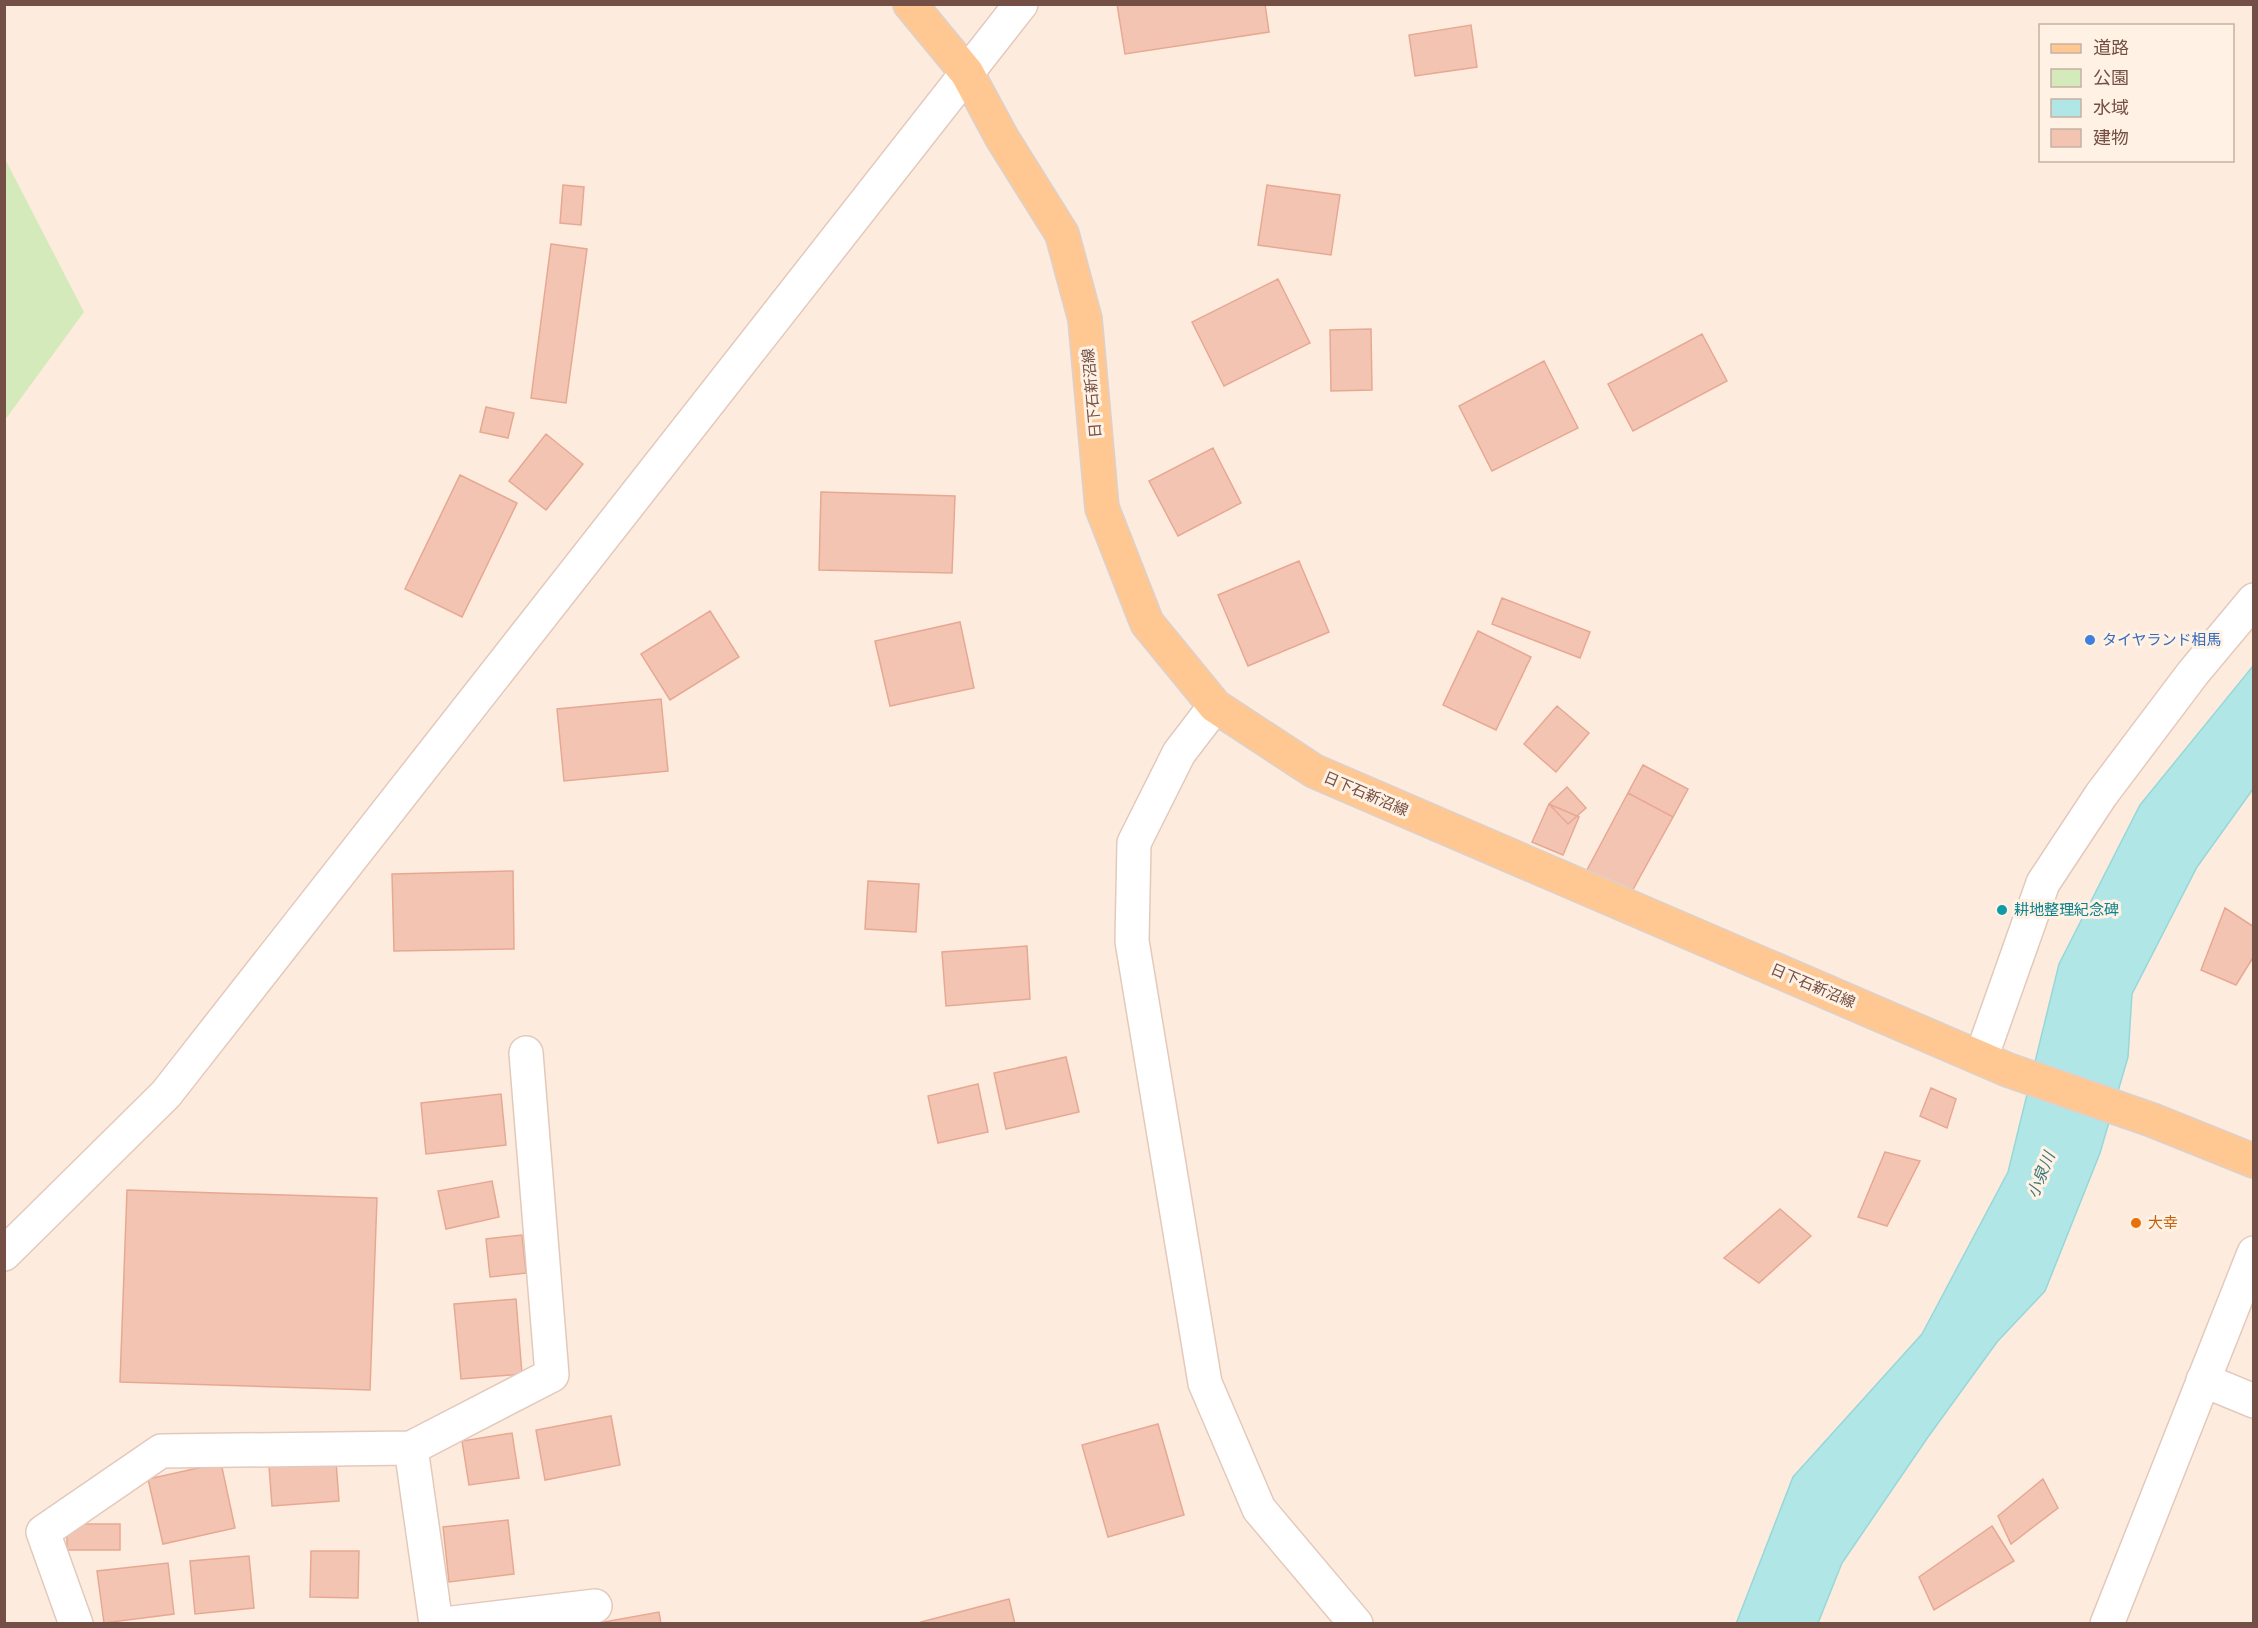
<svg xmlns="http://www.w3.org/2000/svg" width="2258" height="1628" viewBox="0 0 2258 1628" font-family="Rubik,'Noto Sans JP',sans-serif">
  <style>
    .green { fill: #d5eabb }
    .water { fill: #b1e6e7; stroke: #97d7d9; stroke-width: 1.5 }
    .building { fill: #f4c4b3; stroke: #e7a893; stroke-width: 1.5 }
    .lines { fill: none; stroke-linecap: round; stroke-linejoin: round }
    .minor-casing { stroke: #e3c9bc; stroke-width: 36 }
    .major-casing { stroke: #dbd1cf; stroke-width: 36 }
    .minor { stroke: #fff; stroke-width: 33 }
    .major { stroke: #ffc892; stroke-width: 33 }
    .shop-dot { fill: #3f7fe0; stroke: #fff1e4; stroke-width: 2 }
    .culture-dot { fill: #0f9aa8; stroke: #fff1e4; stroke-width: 2 }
    .food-dot { fill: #e8710a; stroke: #fff1e4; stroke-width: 2 }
    .labels { text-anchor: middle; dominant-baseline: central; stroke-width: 6; stroke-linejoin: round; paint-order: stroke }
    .street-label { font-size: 15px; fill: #734f45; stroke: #fff1e4 }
    .shop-label { font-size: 15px; fill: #366cbe; stroke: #fff1e4; text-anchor: start }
    .culture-label { font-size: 15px; fill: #0d838f; stroke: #fff1e4; text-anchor: start }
    .food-label { font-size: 15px; fill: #c56008; stroke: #fff1e4; text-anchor: start }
    .water-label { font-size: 16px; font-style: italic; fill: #39787a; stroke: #fff1e4 }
  </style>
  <rect width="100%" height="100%" fill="#fdecdd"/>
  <!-- green -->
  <path class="green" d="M4,157l80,155 -79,108h-1z"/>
  <!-- water -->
  <path class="water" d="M2253,666v123l-56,78 -65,127 -4,63 -28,96 -55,138 -48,51 -69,95 -86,126 -24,60 -82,1 57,-147 129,-143 86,-162 51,-208 81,-159z"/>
  <!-- building -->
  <path class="building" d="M1117,4h148l4,28 -144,22z
    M1471,25l6,42 -62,9 -6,-41z
    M563,185l21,2 -3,38 -21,-2z
    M1267,185l73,10 -9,60 -73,-10z
    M551,244l36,5 -21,154 -35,-5z
    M1278,279l32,64 -86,43 -32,-64z
    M1371,329l1,61 -41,1 -1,-61z
    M1702,334l25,47 -94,50 -25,-47z
    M1544,361l34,67 -86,43 -33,-65z
    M486,407l28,6 -6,25 -28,-6z
    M546,434l37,30 -37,46 -37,-29z
    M1213,448l28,55 -63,33 -29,-55z
    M460,475l57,28 -55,114 -57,-28z
    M821,492l134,4 -3,77 -133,-3z
    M1299,561l30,71 -81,34 -30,-71z
    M1502,598l88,34 -10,26 -88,-34z
    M710,611l29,46 -69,43 -29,-46z
    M960,622l14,66 -84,18 -15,-65z
    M1478,631l53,26 -35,73 -53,-25z
    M661,699l7,72 -104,10 -7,-72z
    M1557,706l32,27 -33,39 -32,-28z
    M1643,765l45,24 -15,28 -45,-24z
    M1567,787l19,21 -18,16 -19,-20z
    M1628,793l45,24 -42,76 -44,-23z
    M1549,804l30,13 -16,38 -31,-13z
    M513,871l1,78 -120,2 -2,-77z
    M868,881l51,3 -3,48 -51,-3z
    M2225,908l29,19v29l-18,29 -35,-15z
    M1027,946l3,53 -84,7 -4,-54z
    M1066,1057l13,55 -73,17 -12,-56z
    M978,1084l10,48 -50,11 -10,-47z
    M1931,1088l25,11 -9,29 -27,-12z
    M501,1094l5,51 -80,9 -5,-51z
    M1885,1152l35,9 -33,65 -29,-9z
    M492,1181l7,36 -53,12 -8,-38z
    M127,1190l250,8 -7,192 -250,-8z
    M1780,1209l31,27 -52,47 -35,-25z
    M522,1235l4,38 -36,4 -4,-38z
    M516,1299l6,75 -61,5 -7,-75z
    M611,1416l9,49 -75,15 -9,-50z
    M1158,1424l26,91 -76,22 -26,-92z
    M512,1433l7,45 -50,7 -7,-44z
    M336,1461l3,40 -67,5 -3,-40z
    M221,1463l14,65 -72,16 -15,-65z
    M2043,1479l15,29 -47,36 -13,-28z
    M508,1520l6,54 -65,8 -6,-55z
    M67,1524h53v26h-53z
    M1992,1526l22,35 -80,49 -15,-33z
    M311,1551h48l-1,47 -48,-1z
    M249,1556l5,52 -59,6 -5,-53z
    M168,1563l6,51 -70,9 -7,-52z
    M1009,1599l6,25h-93l-1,-2z
    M659,1612l2,12h-68z"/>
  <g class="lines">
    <defs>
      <path id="minor" d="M1215,706l-36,47 -45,90 -2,98 73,442 54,126 97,115
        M1981,1058l62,-175 58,-88 92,-122 61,-73
        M4,1254l162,-160 855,-1090
        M2203,1380l51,21
        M411,1448l25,176
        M76,1624l-33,-92 118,-81 250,-3 141,-73 -26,-322
        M444,1624l151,-18
        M2107,1624l147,-371"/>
      <path id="major" d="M910,4l57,69 35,65 60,96 23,85 17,189 45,115 68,83 99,65 694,299 144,50 102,41"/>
    </defs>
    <!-- minor casing -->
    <use href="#minor" class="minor-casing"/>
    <!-- major casing -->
    <use href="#major" class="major-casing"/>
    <!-- minor -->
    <use href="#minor" class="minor"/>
    <!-- major -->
    <use href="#major" class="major"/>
  </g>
  <!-- markers -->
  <circle class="shop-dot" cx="2090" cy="640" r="6"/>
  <circle class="culture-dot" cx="2002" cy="910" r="6"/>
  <circle class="food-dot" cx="2136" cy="1223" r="6"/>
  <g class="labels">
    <!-- street labels -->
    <g class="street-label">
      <text transform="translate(1092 393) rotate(-95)">日下石新沼線</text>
      <text transform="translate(1366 794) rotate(23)">日下石新沼線</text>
      <text transform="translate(1813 986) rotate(23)">日下石新沼線</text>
    </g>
    <!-- shop labels -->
    <g class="shop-label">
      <text x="2102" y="640">タイヤランド相馬</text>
    </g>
    <!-- culture labels -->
    <g class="culture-label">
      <text x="2014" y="910">耕地整理紀念碑</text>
    </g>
    <!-- food labels -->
    <g class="food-label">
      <text x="2148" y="1223">大幸</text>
    </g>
    <!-- water labels -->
    <g class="water-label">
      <text transform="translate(2041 1175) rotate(-68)">小泉川</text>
    </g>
  </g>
  <!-- border -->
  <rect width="2258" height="1628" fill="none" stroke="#734f45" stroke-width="12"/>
  <!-- legend -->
  <rect x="2039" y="24" width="195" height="138" fill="#fff1e4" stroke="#c7b0a4" stroke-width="1.5"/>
  <rect x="2051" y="44" width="30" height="9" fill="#ffc892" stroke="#c7b0a4" stroke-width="1.5"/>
  <text x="2093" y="54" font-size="18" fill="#734f45">道路</text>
  <rect x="2051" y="69" width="30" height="18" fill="#d5eabb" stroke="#c7b0a4" stroke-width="1.5"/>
  <text x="2093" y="84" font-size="18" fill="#734f45">公園</text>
  <rect x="2051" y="99" width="30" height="18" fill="#b1e6e7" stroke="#c7b0a4" stroke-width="1.5"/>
  <text x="2093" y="114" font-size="18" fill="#734f45">水域</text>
  <rect x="2051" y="129" width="30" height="18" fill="#f4c4b3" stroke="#c7b0a4" stroke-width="1.5"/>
  <text x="2093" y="144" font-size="18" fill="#734f45">建物</text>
</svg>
